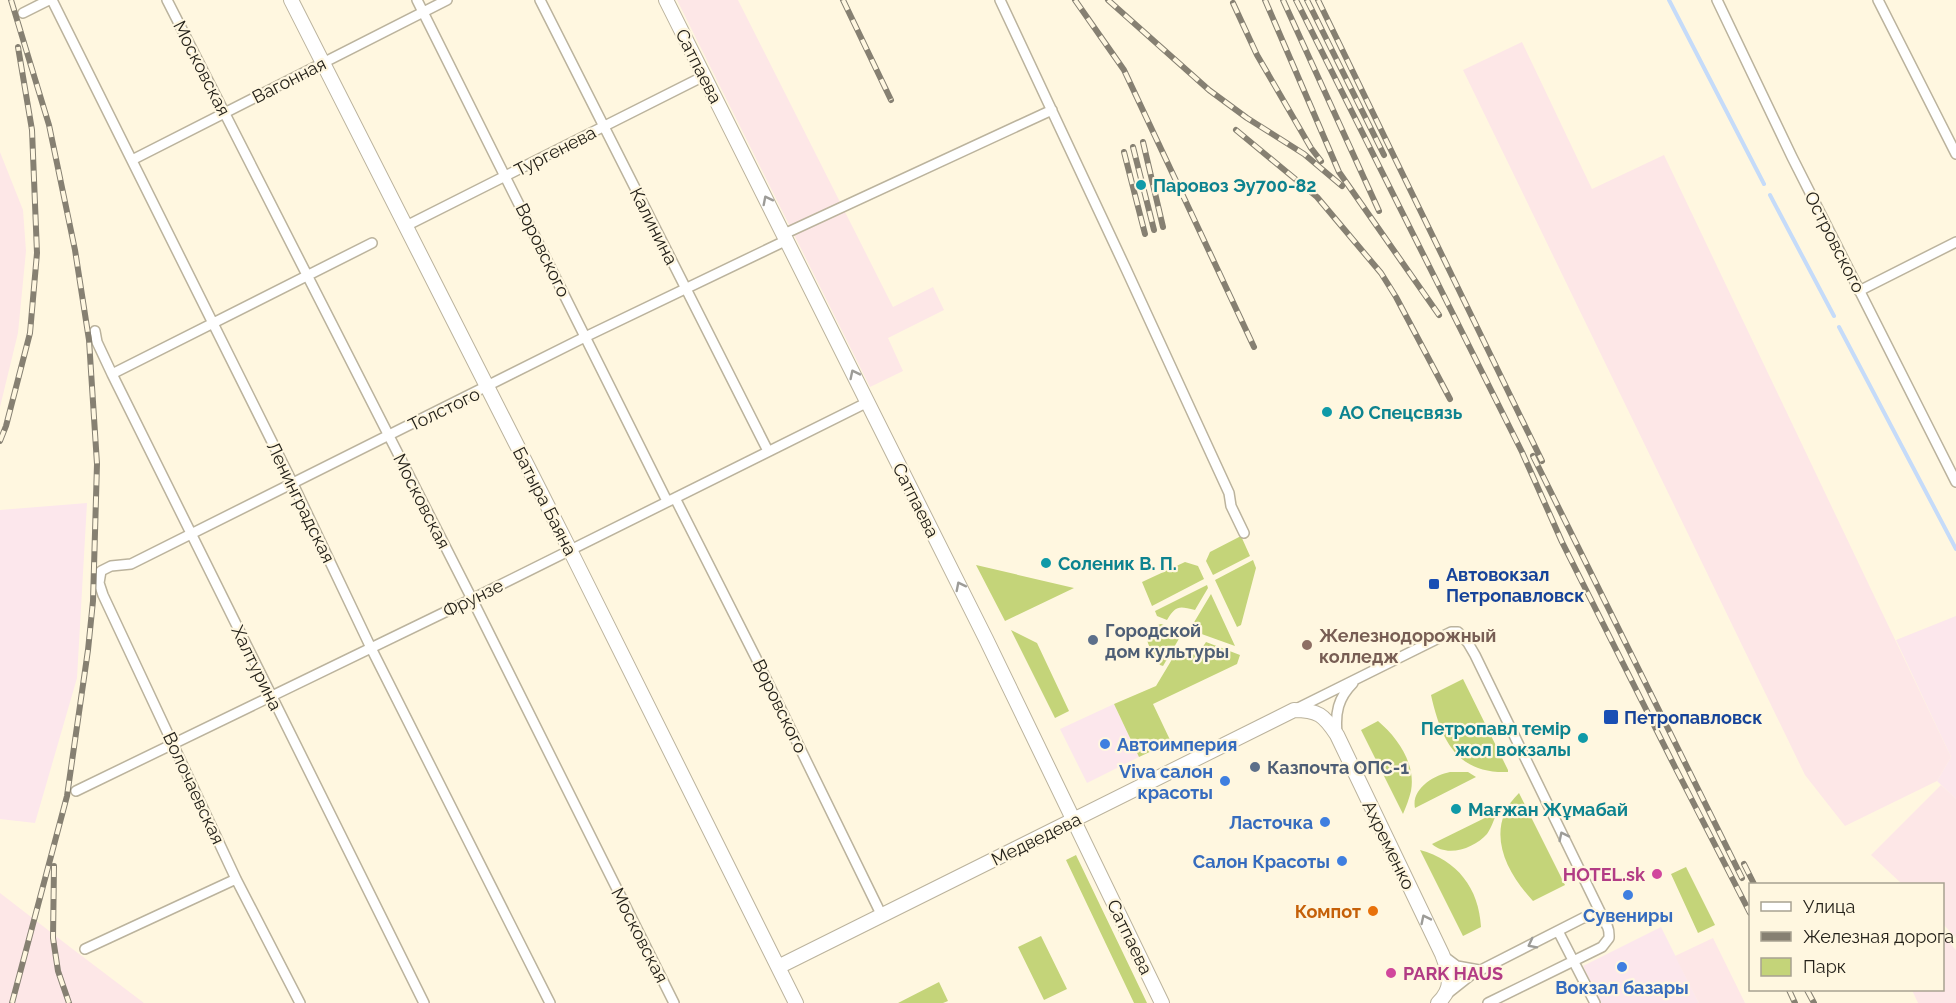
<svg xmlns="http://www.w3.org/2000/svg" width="1956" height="1003" viewBox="0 0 1956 1003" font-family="Raleway,sans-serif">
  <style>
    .commercial { fill: #fce7ec }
    .industrial { fill: #fde7e7 }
    .green { fill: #c4d479 }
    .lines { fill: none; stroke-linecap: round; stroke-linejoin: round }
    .stream { stroke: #c5dbf9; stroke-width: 4 }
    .street-casing { stroke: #bbb39d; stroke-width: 12 }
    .secondary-casing { stroke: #bbb39d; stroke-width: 16 }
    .street { stroke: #fff; stroke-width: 9 }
    .secondary { stroke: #fff; stroke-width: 14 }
    .rail-casing { stroke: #868072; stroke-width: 6 }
    .rail { stroke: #fff7e0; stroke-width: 4; stroke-dasharray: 11; stroke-linecap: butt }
    .oneway { stroke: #9d9c98 }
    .culture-dot { fill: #0f9aa8; stroke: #fff7e0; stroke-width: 2 }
    .transit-dot { fill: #1a4fb4; stroke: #fff7e0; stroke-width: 2 }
    .service-dot { fill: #5c6f8a; stroke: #fff7e0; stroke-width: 2 }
    .education-dot { fill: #8d6e63; stroke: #fff7e0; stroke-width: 2 }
    .shop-dot { fill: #3f7fe0; stroke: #fff7e0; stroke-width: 2 }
    .hotel-dot { fill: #d1479c; stroke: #fff7e0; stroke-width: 2 }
    .food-dot { fill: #e8710a; stroke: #fff7e0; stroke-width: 2 }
    .labels { text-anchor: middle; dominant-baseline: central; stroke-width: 4.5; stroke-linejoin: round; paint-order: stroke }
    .street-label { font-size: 18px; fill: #25221a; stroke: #fff7e0 }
    .culture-label { font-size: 18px; font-weight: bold; fill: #0d838f; stroke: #fff7e0; text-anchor: start }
    .transit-label { font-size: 18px; font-weight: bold; fill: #164399; stroke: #fff7e0; text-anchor: start }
    .service-label { font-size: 18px; font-weight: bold; fill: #4e5e75; stroke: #fff7e0; text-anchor: start }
    .education-label { font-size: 18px; font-weight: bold; fill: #785e54; stroke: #fff7e0; text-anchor: start }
    .shop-label { font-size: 18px; font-weight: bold; fill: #366cbe; stroke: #fff7e0; text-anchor: end }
    .hotel-label { font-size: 18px; font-weight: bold; fill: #b23c85; stroke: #fff7e0; text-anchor: end }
    .food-label { font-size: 18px; font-weight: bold; fill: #c56008; stroke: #fff7e0; text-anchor: end }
  </style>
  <rect width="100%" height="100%" fill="#fff7e0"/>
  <!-- commercial -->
  <path class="commercial" d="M87,503l-10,175 -42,145 -35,-4v-309z
    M1956,616v183l-19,-18 14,-24 -55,-117z
    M1114,704l25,53 -52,26 -27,-54z
    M1661,927l38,76h-98l-18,-37z"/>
  <!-- industrial -->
  <path class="industrial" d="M677,0h61l155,307 40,-20 11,23 -56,28 15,33 -33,16z
    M1522,42l70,147 72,-34 287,602 -14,24 -92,45 -40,-51 -342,-705z
    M0,152l23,58 3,41 -8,82 -18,74z
    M1941,785l15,14v139l-13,-14 -1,-40h-40l-31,-29z
    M0,893l70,54 74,56h-144z
    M1943,936l13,14v53h-38l-6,-13h30z
    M1713,938l32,65h-46l-24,-47z"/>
  <!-- green -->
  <path class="green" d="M1241,536l9,20 -37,19 -7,-14 4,-9z
    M1253,560l3,8 -15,57 -4,2 -22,-47z
    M1185,562l13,4 6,13 -52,27 -10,-24z
    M976,565l98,23 -69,33z
    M1207,585l1,3 -13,22c-16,-4 -19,-5 -28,10l-10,-4 -2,-5z
    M1211,594l24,52 -39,-14 -3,-8z
    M1161,624l16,6 3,7 -17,29 -3,-1c-9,-16 -25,-34 1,-41z
    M1011,630l26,13 32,68 -14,7z
    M1206,642l34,13 -3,9 -84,40 18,38 -32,15 -25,-53 42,-18 21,-35c16,5 19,7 29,-9z
    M1463,679l45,91v2c-52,2 -67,-33 -77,-77z
    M1378,721c20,17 38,43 33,70 -2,8 -5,16 -8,23l-42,-84z
    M1450,772h18l8,5 -61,31c-4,-19 19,-33 35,-36z
    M1519,793l46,92 -32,16c-29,-31 -49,-74 -14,-108z
    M1497,812c-3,7 -5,15 -10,22 -12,14 -40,24 -55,10z
    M1420,850c37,10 59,38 61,77l-18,9z
    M1076,855l71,148h-13l-68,-143z
    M1686,867l29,58 -17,8 -27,-59z
    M1041,936l26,53 -23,11 -26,-53z
    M939,982l9,19 -5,2h-45z"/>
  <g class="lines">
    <!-- stream -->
    <path class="stream" d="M1669,0l95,184
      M1770,195l64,121
      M1839,327l117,222"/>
    <defs>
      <path id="street" d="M52,0l241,484 78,164 179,355
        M167,0l305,599 202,404
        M417,0l250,501
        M540,0l228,451
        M1000,0l126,269 103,224 2,13 13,27
        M1717,0l75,157 164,325
        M1878,0l78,154
        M23,13l26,-13
        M132,160l315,-160
        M406,226l298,-150
        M784,234l268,-124
        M1859,291l97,-49
        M95,331l2,11 15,32 312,629
        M112,374l260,-131
        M675,498l80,158 127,260
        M1296,709l155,-77h7l10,11 7,12 132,271
        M1337,733c-2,-20 1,-35 16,-50
        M76,791l396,-192 396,-197
        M1558,931l37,72
        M85,949l151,-70
        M1445,957l12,9 22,4
        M1447,994l24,-19 112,-57c16,-5 27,3 26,20l-7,9 -114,56
        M300,1003l-64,-124 -133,-284 -4,-12 2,-12 10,-5 20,-2 454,-227 202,-97"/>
      <path id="secondary" d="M291,0l279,550 226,453
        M666,0l320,639 176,364
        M778,967l516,-257c24,0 30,5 43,25l105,219c7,18 13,33 -4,49"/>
    </defs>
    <!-- street casing -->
    <use href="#street" class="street-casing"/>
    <!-- secondary casing -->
    <use href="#secondary" class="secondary-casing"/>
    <!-- street -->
    <use href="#street" class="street"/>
    <!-- secondary -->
    <use href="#secondary" class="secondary"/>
    <defs>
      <path id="rail" d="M11,0l38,125 26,125 14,90 8,124 -4,137 -5,49 -21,146 -55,207
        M843,0l48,100
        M1075,0l49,70 130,277
        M1108,0l101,90 38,28 57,36 38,32
        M1265,0l74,172 100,143
        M1283,0l96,211
        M1296,0l226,452 40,90 113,225 75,146
        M1307,0l77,155
        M1318,0l224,461
        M1233,3l24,52 54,93 10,13
        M1236,130l81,67 64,76 15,24 54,102
        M1143,142l20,85
        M1133,147l21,83
        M1124,152l21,82
        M0,441l6,-15 24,-93 7,-80 -5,-123 -14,-83
        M1533,456l209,422
        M1744,864l10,20
        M54,866l-1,72 5,33 11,32
        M1789,990l6,13
        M1807,990l7,13"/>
    </defs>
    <!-- rail casing -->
    <use href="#rail" class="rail-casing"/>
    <!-- rail -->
    <use href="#rail" class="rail"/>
  </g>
  <!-- one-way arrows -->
  <defs><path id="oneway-chevron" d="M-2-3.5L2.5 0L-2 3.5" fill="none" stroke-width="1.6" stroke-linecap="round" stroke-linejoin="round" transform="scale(1.5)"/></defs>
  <g class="oneway">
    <use href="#oneway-chevron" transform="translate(767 200) rotate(-117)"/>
    <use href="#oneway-chevron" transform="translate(854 374) rotate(-116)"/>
    <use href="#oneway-chevron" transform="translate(960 586) rotate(-117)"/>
    <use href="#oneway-chevron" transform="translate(1563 836) rotate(-116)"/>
    <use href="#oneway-chevron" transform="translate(1425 919) rotate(-116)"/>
    <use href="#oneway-chevron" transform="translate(1532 944) rotate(153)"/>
  </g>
  <!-- markers -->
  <g class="culture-dot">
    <circle cx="1141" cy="185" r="6"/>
    <circle cx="1327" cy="412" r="6"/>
    <circle cx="1046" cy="563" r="6"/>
    <circle cx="1583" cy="738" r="6"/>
    <circle cx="1456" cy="809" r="6"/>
  </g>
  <g class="transit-dot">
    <rect x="1428" y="578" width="12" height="12" rx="3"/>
    <rect x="1603" y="709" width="16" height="16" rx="3"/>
  </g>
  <g class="service-dot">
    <circle cx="1093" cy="640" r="6"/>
    <circle cx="1255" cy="767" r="6"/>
  </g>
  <circle class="education-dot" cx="1307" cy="645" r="6"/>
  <g class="shop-dot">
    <circle cx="1105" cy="744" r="6"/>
    <circle cx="1225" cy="781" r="6"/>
    <circle cx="1325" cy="822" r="6"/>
    <circle cx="1342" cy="861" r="6"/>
    <circle cx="1628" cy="895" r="6"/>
    <circle cx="1622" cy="967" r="6"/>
  </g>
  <g class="hotel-dot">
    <circle cx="1657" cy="874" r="6"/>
    <circle cx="1391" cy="973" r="6"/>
  </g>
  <circle class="food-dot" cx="1373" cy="911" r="6"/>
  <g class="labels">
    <!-- street labels -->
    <g class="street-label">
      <text transform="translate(699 66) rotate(63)">Сатпаева</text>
      <text transform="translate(202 68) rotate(63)">Московская</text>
      <text transform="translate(289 80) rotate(-27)">Вагонная</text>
      <text transform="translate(555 151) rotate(-27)">Тургенева</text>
      <text transform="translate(654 226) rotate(63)">Калинина</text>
      <text transform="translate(1835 242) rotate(63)">Островского</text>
      <text transform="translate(543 250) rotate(64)">Воровского</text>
      <text transform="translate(444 409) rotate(-26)">Толстого</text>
      <text transform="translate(916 500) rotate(63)">Сатпаева</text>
      <text transform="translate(422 501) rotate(63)">Московская</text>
      <text transform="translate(545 501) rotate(63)">Батыра Баяна</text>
      <text transform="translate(301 502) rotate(64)">Ленинградская</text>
      <text transform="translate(473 598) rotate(-26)">Фрунзе</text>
      <text transform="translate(257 668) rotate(64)">Халтурина</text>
      <text transform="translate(780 706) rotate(64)">Воровского</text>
      <text transform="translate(194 788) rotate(65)">Волочаевская</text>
      <text transform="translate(1036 839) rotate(-26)">Медведева</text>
      <text transform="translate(1389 845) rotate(64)">Ахременко</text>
      <text transform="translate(640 935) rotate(63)">Московская</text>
      <text transform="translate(1130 937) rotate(64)">Сатпаева</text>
    </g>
    <!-- culture labels -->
    <g class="culture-label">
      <text x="1153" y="185">Паровоз Эу700-82</text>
      <text x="1339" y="412">АО Спецсвязь</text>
      <text x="1058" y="563">Соленик В. П.</text>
      <text x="1571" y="728" text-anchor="end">Петропавл темір<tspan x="1571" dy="21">жол вокзалы</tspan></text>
      <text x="1468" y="809">Мағжан Жұмабай</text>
    </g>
    <!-- transit labels -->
    <g class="transit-label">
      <text x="1446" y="574">Автовокзал<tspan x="1446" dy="21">Петропавловск</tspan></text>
      <text x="1624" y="717">Петропавловск</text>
    </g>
    <!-- service labels -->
    <g class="service-label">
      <text x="1105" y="630">Городской<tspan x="1105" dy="21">дом культуры</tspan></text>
      <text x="1267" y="767">Казпочта ОПС-1</text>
    </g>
    <!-- education labels -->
    <g class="education-label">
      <text x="1319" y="635">Железнодорожный<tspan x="1319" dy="21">колледж</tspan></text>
    </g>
    <!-- shop labels -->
    <g class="shop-label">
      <text x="1117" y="744" text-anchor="start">Автоимперия</text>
      <text x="1213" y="771">Viva cалон<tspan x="1213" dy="21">красоты</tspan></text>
      <text x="1313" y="822">Ласточка</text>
      <text x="1330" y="861">Салон Красоты</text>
      <text x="1628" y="915" text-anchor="middle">Сувениры</text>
      <text x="1622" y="987" text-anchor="middle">Вокзал базары</text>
    </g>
    <!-- hotel labels -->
    <g class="hotel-label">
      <text x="1645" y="874">HOTEL.sk</text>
      <text x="1403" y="973" text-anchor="start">PARK HAUS</text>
    </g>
    <!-- food labels -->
    <g class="food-label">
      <text x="1361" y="911">Компот</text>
    </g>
  </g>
  <!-- legend -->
  <rect x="1749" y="883" width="195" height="108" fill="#fff7e0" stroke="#a8a291" stroke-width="1.5"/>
  <rect x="1761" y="902" width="30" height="9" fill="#ffffff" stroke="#a8a291" stroke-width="1.5"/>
  <text x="1803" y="913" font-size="18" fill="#25221a">Улица</text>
  <rect x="1761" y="932" width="30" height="9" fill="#868072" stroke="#a8a291" stroke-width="1.5"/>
  <text x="1803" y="943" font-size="18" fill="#25221a">Железная дорога</text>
  <rect x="1761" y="958" width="30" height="18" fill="#c4d479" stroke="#a8a291" stroke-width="1.5"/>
  <text x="1803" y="973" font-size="18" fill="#25221a">Парк</text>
</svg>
